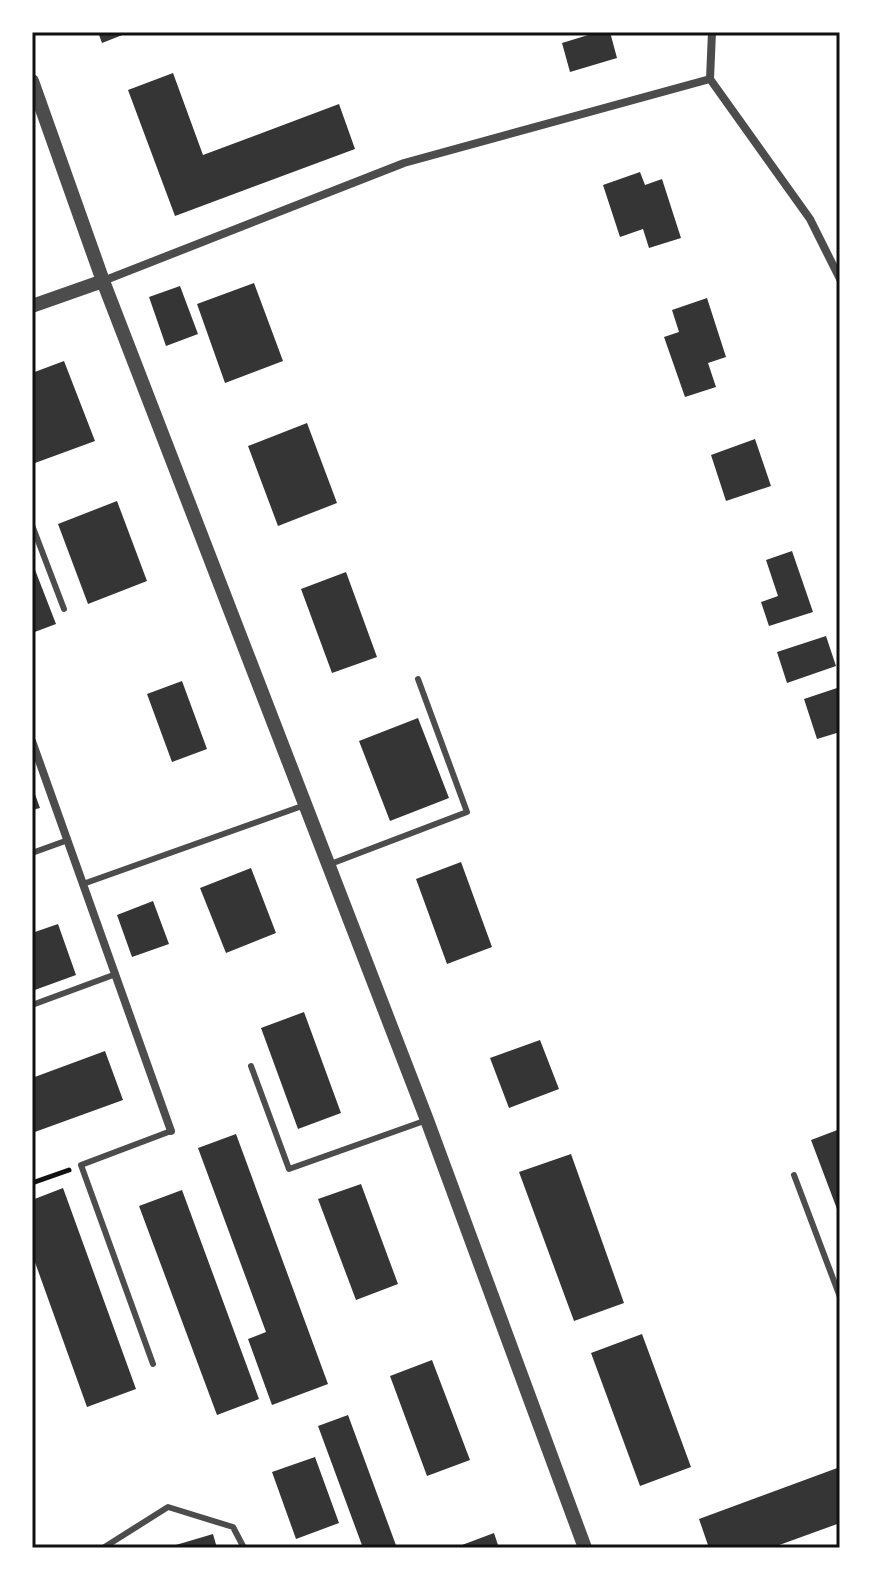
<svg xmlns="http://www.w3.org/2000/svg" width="872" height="1580" viewBox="0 0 872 1580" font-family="'Work Sans',sans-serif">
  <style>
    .building { fill: #353535 }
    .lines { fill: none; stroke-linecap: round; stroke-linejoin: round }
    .path { stroke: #111; stroke-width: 5 }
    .service { stroke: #4c4c4c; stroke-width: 6 }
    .minor { stroke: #4c4c4c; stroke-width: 8 }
    .tertiary { stroke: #4c4c4c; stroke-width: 14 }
    .neatline { fill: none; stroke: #111; stroke-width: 3 }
  </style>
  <rect width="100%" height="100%" fill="#fff"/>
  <!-- building -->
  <path class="building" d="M98,32h32l-28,11z
    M598,32h12l7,26 -47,14 -8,-29z
    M173,73l30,82 136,-51 16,45 -180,67 -47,-126z
    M640,172l5,13 17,-6 19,59 -32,10 -6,-19 -23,8 -17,-52z
    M254,283l29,78 -58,22 -28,-79z
    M180,286l18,48 -32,12 -17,-49z
    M707,298l19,59 -18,6 8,24 -31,10 -21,-60 15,-5 -7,-22z
    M64,361l31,80 -60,22 -3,-8v-82z
    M307,423l30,80 -59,23 -30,-80z
    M755,439l16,47 -45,15 -15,-46z
    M117,501l30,80 -59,23 -30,-80z
    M792,551l21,61 -44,14 -8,-24 17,-6 -12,-36z
    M32,562l24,62 -24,9z
    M346,572l31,85 -45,16 -31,-84z
    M826,636l10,30 -49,17 -10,-31z
    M182,681l25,68 -35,13 -25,-68z
    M840,687v45l-23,7 -13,-40z
    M418,718l31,80 -59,23 -31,-80z
    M32,786l8,22 -8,2z
    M461,862l31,85 -45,17 -31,-85z
    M251,868l25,65 -50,20 -26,-65z
    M153,901l16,43 -37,13 -15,-42z
    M58,924l18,51 -44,16v-58z
    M304,1012l37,101 -43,16 -37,-101z
    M540,1040l19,49 -50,19 -19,-50z
    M105,1051l18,49 -91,33v-55z
    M840,1129v88l-29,-77z
    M236,1134l92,250 -56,21 -24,-66 18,-7 -68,-184z
    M571,1154l53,149 -50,18 -55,-149z
    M361,1184l37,100 -42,16 -38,-101z
    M63,1188l73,201 -49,18 -55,-153v-54z
    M182,1190l77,209 -42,16 -78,-209z
    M642,1334l49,133 -51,19 -49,-133z
    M432,1360l38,100 -43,16 -37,-100z
    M348,1415l49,133h-34l-45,-122z
    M315,1457l24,66 -43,16 -24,-67z
    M840,1467v56l-69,25h-62l-10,-29z
    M494,1533l5,15h-45z
    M213,1534l4,14h-48v-1z"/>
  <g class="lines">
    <!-- path -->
    <path class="path" d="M32,1183l37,-13"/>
    <!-- service -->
    <path class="service" d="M32,525l32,84
      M32,853l36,-13
      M328,865l139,-53 -49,-133
      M83,884l222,-79
      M32,1005l84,-31
      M251,1066l38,103 138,-49
      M794,1175l46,122
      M153,1364l-72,-199 90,-34
      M103,1548l65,-41 65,20 11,21"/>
    <!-- minor -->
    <path class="minor" d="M712,32l-2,47 100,140 30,60
      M103,281l301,-118 306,-84
      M32,741l139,390"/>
    <!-- tertiary -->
    <path class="tertiary" d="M32,81l71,200 324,839 158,428
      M32,306l71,-25"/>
  </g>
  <!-- border -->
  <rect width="872" height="1580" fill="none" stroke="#ffffff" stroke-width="68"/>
  <rect x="34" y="34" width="804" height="1512" class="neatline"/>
</svg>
